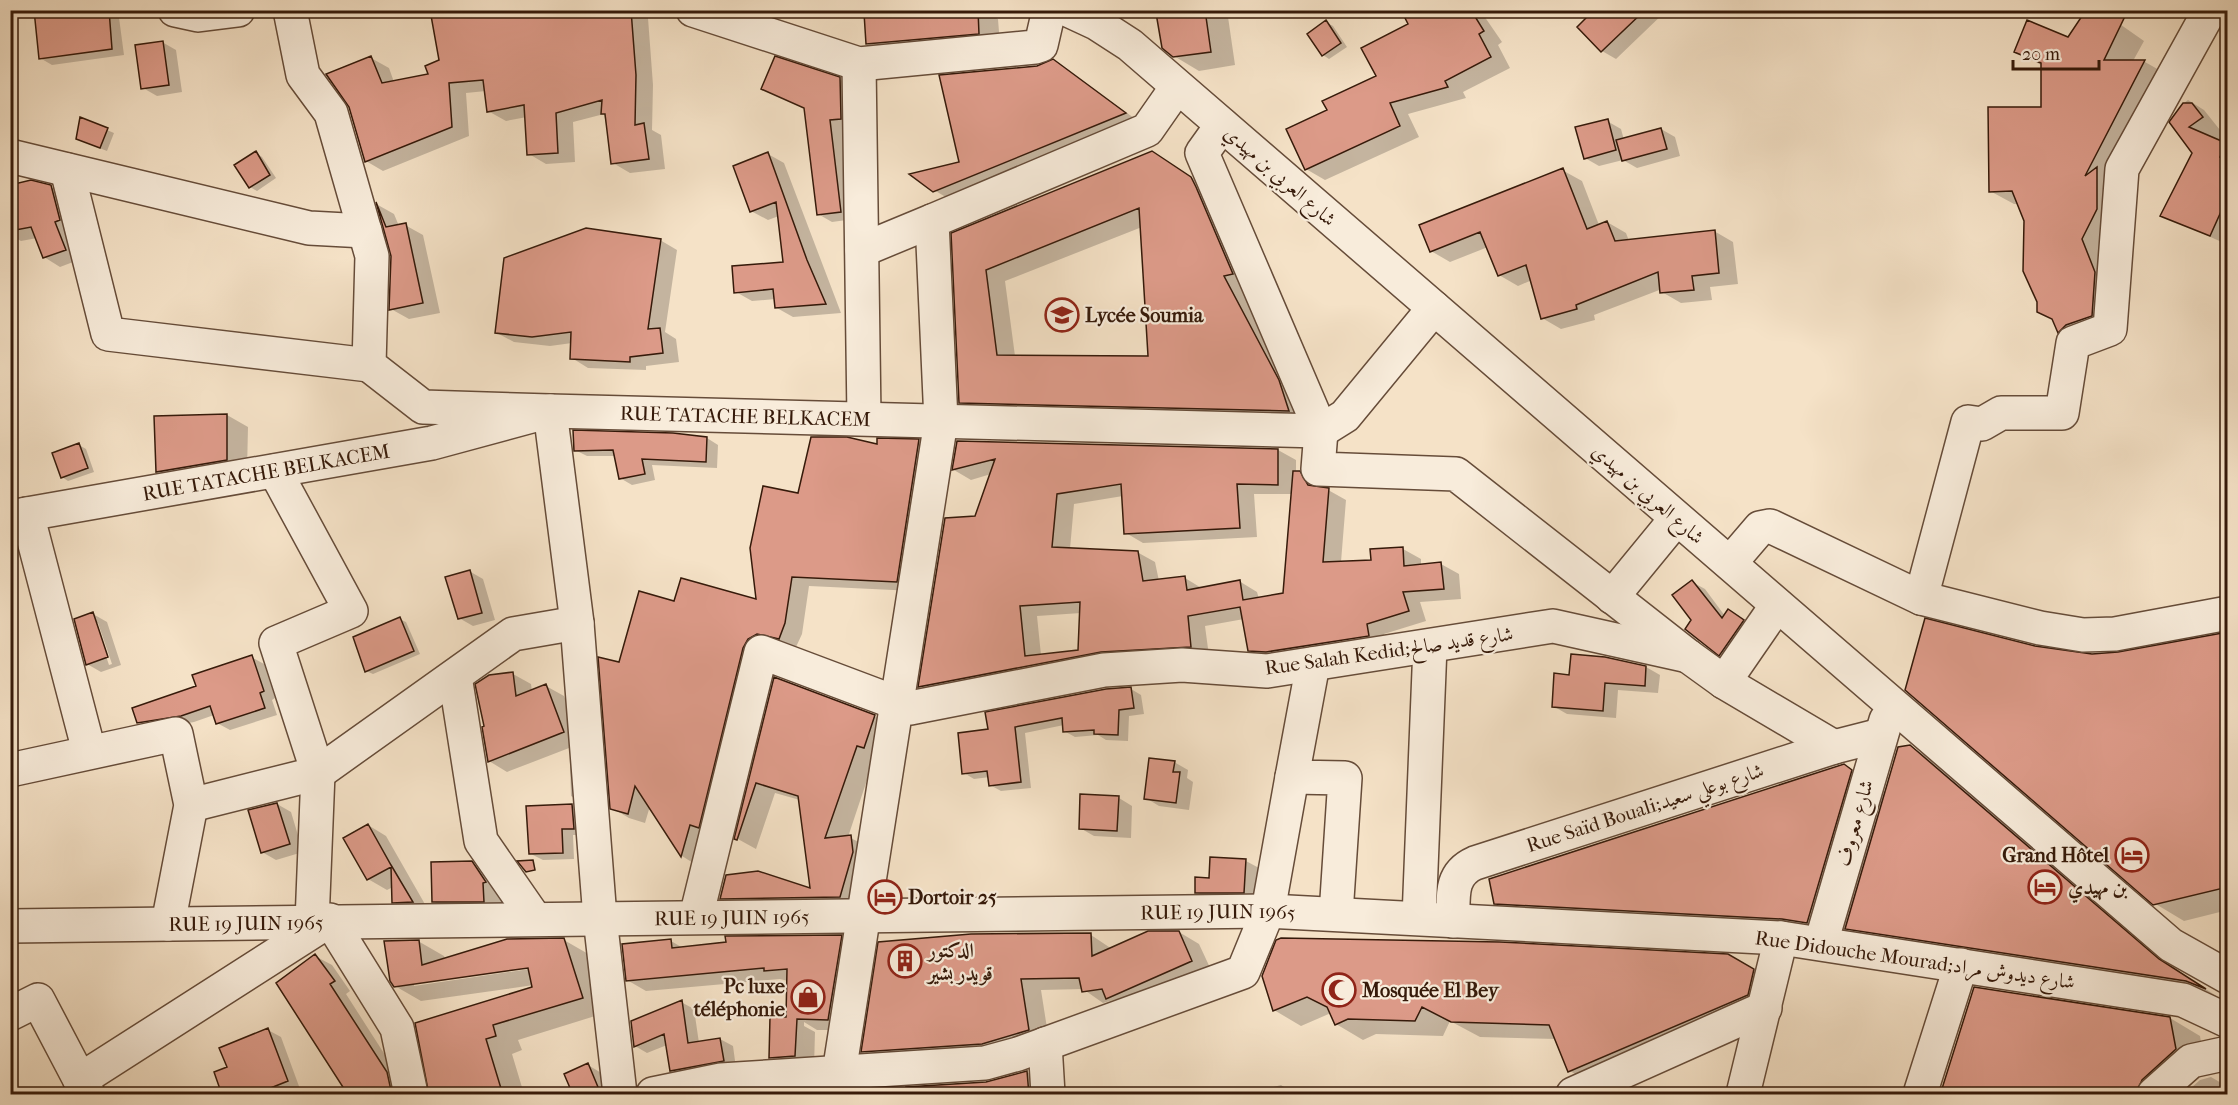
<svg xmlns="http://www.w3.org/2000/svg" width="2238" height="1105" viewBox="0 0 2238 1105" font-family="'IM FELL French Canon',Amiri,serif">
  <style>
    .shadow { fill: #0003; fill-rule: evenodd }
    .building { fill: #dc9a88; stroke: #361a0a; stroke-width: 1.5; fill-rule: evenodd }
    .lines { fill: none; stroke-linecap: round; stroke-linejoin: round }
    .minor-casing { stroke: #664c39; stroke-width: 36 }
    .minor { stroke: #f8ecdb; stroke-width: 33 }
    .labels { text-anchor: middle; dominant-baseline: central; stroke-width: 4.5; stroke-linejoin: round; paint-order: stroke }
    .street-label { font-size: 20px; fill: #361a0a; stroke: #f8ecdb }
    .poi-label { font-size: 20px; font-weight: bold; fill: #361a0a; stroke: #f8ecdb; text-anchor: start }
  </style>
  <rect width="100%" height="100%" fill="#f5e2c7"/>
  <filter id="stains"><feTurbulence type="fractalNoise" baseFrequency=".00333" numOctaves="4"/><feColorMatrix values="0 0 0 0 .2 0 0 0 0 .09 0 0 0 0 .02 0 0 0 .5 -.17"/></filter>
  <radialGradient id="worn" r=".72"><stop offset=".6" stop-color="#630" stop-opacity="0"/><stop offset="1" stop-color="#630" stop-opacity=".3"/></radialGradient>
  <!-- shadow -->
  <path class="shadow" d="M35,10h83l6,45 -72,10 -12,-7z
    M431,10h205l12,8 5,67 -1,45 9,5 4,34 -35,4 -17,-10 -9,-49 -31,8 2,40 -29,2 -17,-10 -2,-37 -21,4 -18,-10 -2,-20 -20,2 3,43 -86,35 -17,-10 5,-103 18,10 5,14 36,-7 11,-14z
    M924,10h59l15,9 2,26 -111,11 -21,-12z
    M1158,10h69l8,55 -36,6 -25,-15 -11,-9z
    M1402,10h78l22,32 -4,3 12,23 -47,24 3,6 -58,16 11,23 -94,43 -19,-11 23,-58 49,-35 32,-52z
    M1596,10h71l-51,49 -14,-8z
    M2114,20l30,21 -11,20 12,1 23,13 -54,103 5,109 -37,59 -23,-14 -6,-12 -15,-18 -12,-81 -7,-17h-5l-24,-13 53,-82v-43l-27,-15 52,-12z
    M1326,22l7,4 14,21 -18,12 -6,-4z
    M162,42l14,8 6,42 -25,4 -14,-8z
    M1053,61l91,64 -190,77 -20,-12z
    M839,79l14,8 1,39 -11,1 11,92 -22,3 -14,-8 -13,-105 -42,-20z
    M2188,100l16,10 24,30 -2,104 -64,-29 32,-62 -23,-31 8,-15z
    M81,119l33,14 -7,18 -23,-9z
    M1607,121l14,8 3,11 37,-11 14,8 5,19 -43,12 -14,-8 -24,6 -14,-8z
    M256,153l6,4 14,21 -19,13 -7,-4z
    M768,154l16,9 57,150 -48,4 -16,-9 -1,-9 -24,2 -16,-9 48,-29 -5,-47 -11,4 -17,-9z
    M1173,165l38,25 97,225 -327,-1 -21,-12 -7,-168zM1142,227l7,131 -134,-2 -10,-75z
    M1562,170l20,11 17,44 8,-3 19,11 3,8 85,-10 19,11 5,42 -28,3 2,13 -31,3 -19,-11v-3l-68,26 1,5 -34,9 -19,-11 -10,-38 -14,6 -19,-11 -11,-28 -38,15 -19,-11z
    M10,186l41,1 17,9 13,63 -21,8 -16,-10 -7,-19 -16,3 -11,-6z
    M378,205l16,9 5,12 6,-1 18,10 17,78 -31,6 -18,-10 1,-53z
    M660,240l17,10 -12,82 11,7 3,23 -33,4v4l-58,-2 -16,-10v-15l-22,3 -36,-4 -17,-9z
    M227,415l21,12 -1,44 -69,12 -21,-12z
    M707,438l11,7 -1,23 -65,-3 3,15 -23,5 -12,-7 -4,-22h-29l-12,-6z
    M879,440l40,1 17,10 -22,140 -105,-5 -7,48 -6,13 -21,-4 -77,223 -16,-10 -32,-50 -5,17 -16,-5 -17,-10 8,-145 55,-60 82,-2 42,-106 79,-50z
    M958,442l320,8 18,10v12l50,28 -5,62 32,-1 30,-12 18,10v7l20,-2 18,10 2,25 -41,3 6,19 -42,13 3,12 -119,14 -18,-10 -6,-31 -39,7 4,30 -271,41 -18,-11 71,-212 -20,6 -17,-10zM1254,494h39l-9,101 -25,4 -2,-7 -18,-11 -36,8 -18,-11 -26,3 -4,-19 -18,-10 -67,-3 4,-45 49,-8 3,37 17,10 114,-6zM1081,613l-2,39 -38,3 -4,-39zM1096,651l12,1 -12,2z
    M79,445l7,4 8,23 -26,9 -6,-4z
    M469,571l14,8 12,41 -22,6 -14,-8z
    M1692,582l13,7 20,27 15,2 15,10 -23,33 -45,-32 6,-9z
    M93,614l14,8 14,43 -20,7 -14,-8zM95,623h3l14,41 -3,1z
    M399,619l7,3 14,32 -47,20 -7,-3z
    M2228,634v276l-44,11 -30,-18 -119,-255 57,8 27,-2z
    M251,657l13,7 11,34 -3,2 5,15 -47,15 -13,-7 -3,-8 -20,7 -43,8 -13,-8z
    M1646,667l14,8 -2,18 -40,-3 -2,28 -49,-4 -14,-8 17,-29z
    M513,674l18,10 1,7 14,-5 18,10 18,47 -75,29 -18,-11z
    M775,679l99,37 19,11 -18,29 -27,81 22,10 -11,60 -118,2 -19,-11 90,-8 -12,-90 -25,-7 -19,56 -20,-11z
    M1131,689l10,6 3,19 -15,2 -1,25 -22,-1 -8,-5 -23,2 -11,-6v-6l-39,8 6,55 -30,3 -11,-6v-8l-16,2 -10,-6 26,-42z
    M1910,746l25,15 249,214 34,22 -347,-55 -25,-14 -4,14 -312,-19 -35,-20 349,-138 42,27z
    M1174,762l14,8 -1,8 6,4 -4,28 -30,-4 -13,-8z
    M570,766l5,3 3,31 -7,-4z
    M1119,798l13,8 -1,32 -37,-2 -14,-8z
    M277,804l14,8 12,40 -27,8 -14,-8z
    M572,805l12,7 2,23h-13l1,24 -31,1 -12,-6z
    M368,825l18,11 44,77h-18l-19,-11v-15l-6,3 -19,-11z
    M1246,861l13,7 -1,32h-48l-14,-8 15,-12z
    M472,863l21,12 11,19v19h-50l-21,-12z
    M1179,932l20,12 13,28 -109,31 -20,-14 -42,1 8,51 -166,22 -20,-12 228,-116 21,14z
    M841,936l19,11 -13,83h-30l-13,-8v4l11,6 -1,35 -25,1 -19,-11 17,-38 1,-38 -8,-2 -134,12 -19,-11 44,-39 12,7z
    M564,940l26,15 18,57 -90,28 4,10 -10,4 12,40h-93l-14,-70 117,-36v-3l-113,16 -26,-15 23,-45 26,15 1,3zM535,965l1,3 -122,18v-3z
    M1277,942l476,27 28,16 -184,102 -27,-16 -13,-32 -77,-2 -30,-16 -7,15 -67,-2 -13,6 -27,-16 -5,-11 -30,13 -27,-16z
    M315,956l17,9 18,26 -4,3 57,89 4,11h-72l-1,-3 12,-3z
    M681,1002l13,7 5,34 21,-4 13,7 3,22 -52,10 -13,-8 -4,-25 -20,8 -12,-7z
    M2170,1018l30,18 5,30 -32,28h-232z
    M268,1030l13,7 19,52 -16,5h-60l5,-26z
    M588,1065l15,9 9,20h-38z
    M1027,1072l16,9 1,13h-134l77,-11z
    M2211,1077l17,10v7h-44l16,-14z
    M1281,1085l14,9h-47z
    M35,1087l12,7h-28z
    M881,1090l8,4h-78z"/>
  <!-- building -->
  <path class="building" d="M34,10h75l3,39 -73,10z
    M430,10h201l5,65 -1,50 9,-2 5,36 -38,5 -6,-50h-4l1,-14 -46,13 2,40 -31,2 -3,-50 -37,7 -4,-32 -34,3 3,44 -87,35 -16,-55 -23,-33 45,-18 11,27 46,-9 -3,-8 14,-6z
    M901,10h77l1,24 -113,10 -2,-31z
    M1170,10h35l6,42 -38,5 -11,-9 -6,-35z
    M1401,10h70l13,21 -5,3 12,23 -46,24 3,6 -58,16 10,23 -95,44 -19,-41 41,-19 -5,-9 54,-25 -15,-28 47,-24z
    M1594,10h51l-44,42 -24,-25z
    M2086,10h42l-24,50h41l-60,116 12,-9v42l-15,30 13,33 -3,44 -26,9 -8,8 -6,-14 -15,-7v-10l-14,-31 1,-50 -12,-30 -23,1 -1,-85h53v-44l-27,-11 13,-32 41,17z
    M1326,20l15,23 -19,13 -15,-22z
    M163,41l6,44 -28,4 -6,-44z
    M775,56l65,21 1,42 -11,1 11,92 -24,3 -13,-107 -43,-19z
    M1053,59l73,54 -193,79 -24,-18 50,-12 -20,-87 98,-9z
    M2183,103h9l11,14 -14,10 37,16 -6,14 8,3v36l-18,40 -50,-20 32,-63 -23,-31z
    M80,117l28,11 -8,20 -24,-9z
    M1608,119l8,31 -32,9 -9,-32z
    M1661,128l6,21 -45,12 -6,-21z
    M256,151l14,24 -21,13 -15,-23z
    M1152,151l39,26 5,10 37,87 -9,2 55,104 10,31 -330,-8 -8,-170zM1139,208l9,148 -151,-1 -11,-85z
    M768,152l39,108 19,44 -51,4 -2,-19 -39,4 -2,-27 51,-4 -7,-60 -26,10 -17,-46z
    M1563,168l24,61 20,-8 8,20 100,-11 4,43 -27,3 2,14 -34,3 -2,-21 -82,33 1,4 -36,10 -15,-54 -28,11 -18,-44 -50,20 -11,-27z
    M31,180l20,5 9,35 -5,2 11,28 -23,8 -12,-31 -21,4v-46z
    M376,202l10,25 20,-4 17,80 -34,7 2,-54z
    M586,228l75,11 -13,90 12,-1 3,25 -33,4v5l-60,-3 1,-27 -39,5 -37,-4 9,-75z
    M227,414v46l-71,12 -2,-56z
    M573,430l100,3 34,4 -1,25 -64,-3 3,15 -26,5 -6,-29 -39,1z
    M811,437h36l30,7v-6l42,1 -22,143 -105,-5 -7,46 -6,16 -22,-5 -9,5 -5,9 -44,180 -9,-3 -9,32 -46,-71 -7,28 -18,-5 -12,-152 21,5 20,-71 35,10 7,-23 75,21 -6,-51 13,-62 35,7z
    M957,441l321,8v36l-41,-1 3,44 -116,6 -3,-50 -64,10 -5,53 86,4 5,30 42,-5 2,14 53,-10 3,20 40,-7 10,-122h7l8,14 21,3 -6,74 48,-2 -1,-11 33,-2 1,19 37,-4 3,27 -41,3 6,19 -42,13 2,12 -103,16 -18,-1 -8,-44 -52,9 3,31 -90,5 -183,35 27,-169 30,-2 20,-57 -43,11zM1080,602l-2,48 -53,6 -5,-50z
    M79,443l9,25 -27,10 -9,-25z
    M470,570l12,43 -24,6 -13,-42z
    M1692,580l30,38 6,-9 16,11 -25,36 -34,-27 6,-9 -19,-25z
    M93,612l15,45 -22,8 -12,-46z
    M400,617l14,34 -49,21 -12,-35z
    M1925,618l110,28 57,8 26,-2 110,-20v255l-75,18 -248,-215z
    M1571,654l34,3 41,9 -1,20 -40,-3 -2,28 -51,-4 2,-34 15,2z
    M252,655l12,36 -4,2 5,15 -49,16 -6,-18 -29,10 -44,7 -5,-15 64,-22 -4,-11z
    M513,672l3,24 30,-12 18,48 -76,30 -6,-35 2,-1 -9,-42 14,-9z
    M774,677l101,38 -11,33 -7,-2 -32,92 26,-3 2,17 -13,45 -120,2 6,-24 32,-4 52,17 -12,-92 -42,-13 -19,57 -3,-1z
    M1131,687l3,21 -15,2 -1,25 -24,-1v-4l-31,2 -1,-14 -47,9 6,55 -32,4 -2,-15 -25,3 -4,-41 30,-4 -3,-17 121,-23z
    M1910,745l249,214 47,30 -20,-8 -341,-52 53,-182z
    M1149,758l26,3 -2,11h7l-4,31 -32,-4z
    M1844,764l8,6 -45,153 -25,-4 -288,-15 -5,-25z
    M1080,794l39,2 -2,35 -38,-2z
    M277,803l13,41 -29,9 -13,-43z
    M572,804l2,25h-12l1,24 -34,1 -3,-48z
    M368,824l23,41 22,37 -21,1 -1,-36 -24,13 -24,-42z
    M1210,857l36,2 -2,34h-49v-16l14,1z
    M533,860l2,10 -9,2 -9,-11z
    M472,861l14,21 -3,1 1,19h-52l-1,-40z
    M1148,931h31l13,30 -86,38 -4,-10 -20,3 -3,-14 -58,1 8,51 -47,14 -121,8 17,-110 93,-8 120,-1 1,23z
    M842,935l-14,85 -31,-1 -2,37 -26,2 1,-41h16l1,-48 -23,2v-3l-138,13 -4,-37 49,-5 1,9 54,-6 -1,-6z
    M564,938l19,60 -90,27 3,11 -10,3 17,56h-74l-14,-72 117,-36 -4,-19 -134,19 -4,-6 -6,-40 35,-1 3,25 85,-26z
    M1281,938l219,4 228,12 26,15 -6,26 -180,77 -19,-47 -98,-3 -29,-15 -7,14 -67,-2 -13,6 -8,-18 -20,-10 -34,14 -11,-35 14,-36z
    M315,954l20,27 -5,3 57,88 5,23h-44l-72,-112z
    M1974,987l196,30 6,32 -34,31 -6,15h-196z
    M682,1000l6,43 32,-5 4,23 -54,10 -6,-37 -30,13 -3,-26z
    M268,1028l20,53 -35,14h-31l-8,-23 13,-5 -8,-19z
    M588,1063l10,24 -18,8h-7l-9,-21z
    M1027,1071l2,24h-121l-2,-8 80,-5z
    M881,1088l-8,7h-20l-1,-5z"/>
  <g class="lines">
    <defs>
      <g id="minor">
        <path d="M175,10l23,5 40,-5"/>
        <path d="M290,10l13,65 28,38 41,143 -3,109 54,42 127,4 27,212 23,295 20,176"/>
        <path d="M693,10l166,54 176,-17 6,-2 8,-35"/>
        <path d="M1068,10l28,13 34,22 1041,900 57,32"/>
        <path d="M859,64l5,354"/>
        <path d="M1222,125l-20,28 119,278 -3,38 138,5 232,182 36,26 110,65"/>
        <path d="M10,156l299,72 56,3"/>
        <path d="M67,170l41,164 261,31"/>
        <path d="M862,250l70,-29"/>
        <path d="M275,471l76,140 -75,32 42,130 -6,149"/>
        <path d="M27,514l62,237"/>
        <path id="s1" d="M10,517l422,-74 118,-32 771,20 24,-15 89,-108"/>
        <path d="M1730,563l30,-35 10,-2 151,72 119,30 43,7 32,-1 113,-21"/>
        <path d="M1612,597l64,-78"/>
        <path d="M1921,598l47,-176 14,2 19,-11h61l11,-70 37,-14 12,-160 88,-159"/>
        <path d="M1313,664l-21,113 53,1 -9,136"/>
        <path d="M455,676l26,165 54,78"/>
        <path d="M1724,682l53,-77"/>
        <path d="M10,770l166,-36 15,71 -23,119"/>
        <path d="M191,805l127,-32 195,-139 64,-11"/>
        <path d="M696,917l65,-265 149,56 194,-38 78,-5 85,6 286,-45 135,30"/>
        <path d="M1419,918l11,-272"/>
        <path d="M1453,921c0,-25 -3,-47 22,-58l359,-116 47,-12"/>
        <path id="s2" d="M10,926l1258,-15 513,27 402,62 45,21"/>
        <path d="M1821,943l65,-223"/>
        <path d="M10,1014l28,-14 42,80"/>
        <path d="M1045,1044l3,50"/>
        <path d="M839,1073l102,-652 -9,-200 215,-91 30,-43"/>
        <path d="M88,1094l-8,-14 250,-160 67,108 14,66"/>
        <path d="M653,1094l68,-14 264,-17 33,-9 225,-82 25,-61 24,-134"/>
        <path d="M1573,1094l192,-86"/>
        <path d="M1743,1094l38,-156"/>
        <path d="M1920,1094l41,-129"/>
        <path d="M2154,1094l37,-33 37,-8"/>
      </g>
    </defs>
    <!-- minor casing -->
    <use href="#minor" class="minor-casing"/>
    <!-- minor -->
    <use href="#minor" class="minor"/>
  </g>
  <!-- icons -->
  <defs>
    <symbol id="school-ring" viewBox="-11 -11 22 22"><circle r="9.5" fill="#f8ecdb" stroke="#8f2418" stroke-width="1.5"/><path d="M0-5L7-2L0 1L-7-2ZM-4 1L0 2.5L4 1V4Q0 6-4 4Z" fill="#8f2418"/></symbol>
    <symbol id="hotel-ring" viewBox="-11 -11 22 22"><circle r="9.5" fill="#f8ecdb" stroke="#8f2418" stroke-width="1.5"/><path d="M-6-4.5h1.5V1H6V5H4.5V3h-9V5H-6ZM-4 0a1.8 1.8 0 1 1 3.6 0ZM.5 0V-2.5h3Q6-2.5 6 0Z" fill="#8f2418"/></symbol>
    <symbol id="building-ring" viewBox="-11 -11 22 22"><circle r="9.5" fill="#f8ecdb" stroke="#8f2418" stroke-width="1.5"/><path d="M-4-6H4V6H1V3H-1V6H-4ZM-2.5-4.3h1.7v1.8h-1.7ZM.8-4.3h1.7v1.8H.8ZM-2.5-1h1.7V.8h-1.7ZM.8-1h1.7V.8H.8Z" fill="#8f2418"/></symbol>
    <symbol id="mosque-ring" viewBox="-11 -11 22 22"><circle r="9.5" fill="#f8ecdb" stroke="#8f2418" stroke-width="1.5"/><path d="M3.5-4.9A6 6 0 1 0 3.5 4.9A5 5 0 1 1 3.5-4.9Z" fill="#8f2418"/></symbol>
    <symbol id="shop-ring" viewBox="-11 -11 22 22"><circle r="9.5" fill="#f8ecdb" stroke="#8f2418" stroke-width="1.5"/><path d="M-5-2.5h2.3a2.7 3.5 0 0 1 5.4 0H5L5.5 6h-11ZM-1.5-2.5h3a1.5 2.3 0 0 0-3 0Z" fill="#8f2418"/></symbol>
  </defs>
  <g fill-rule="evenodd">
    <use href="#school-ring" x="1043" y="296" width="38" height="38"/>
    <use href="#hotel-ring" x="2113" y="836" width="38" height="38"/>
    <use href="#hotel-ring" x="2026" y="868" width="38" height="38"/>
    <use href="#hotel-ring" x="866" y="878" width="38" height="38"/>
    <use href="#building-ring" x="886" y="942" width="38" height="38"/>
    <use href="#mosque-ring" x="1320" y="971" width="38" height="38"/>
    <use href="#shop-ring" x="789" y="978" width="38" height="38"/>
  </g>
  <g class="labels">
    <!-- street labels -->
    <g class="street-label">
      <text transform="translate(1280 176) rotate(41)">شارع العربي بن مهيدي</text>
      <text stroke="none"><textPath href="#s1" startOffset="746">RUE TATACHE BELKACEM</textPath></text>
      <text stroke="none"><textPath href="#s1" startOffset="260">RUE TATACHE BELKACEM</textPath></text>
      <text transform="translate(1648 494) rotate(41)">شارع العربي بن مهيدي</text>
      <text transform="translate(1389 651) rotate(-8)">Rue Salah Kedid;شارع قديد صالح</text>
      <text transform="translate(1645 808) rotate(-18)">Rue Saïd Bouali;شارع بوعلي سعيد</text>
      <text transform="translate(1855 823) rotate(-74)">شارع معروف</text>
      <text stroke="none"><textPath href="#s2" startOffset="1208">RUE 19 JUIN 1965</textPath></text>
      <text stroke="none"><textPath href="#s2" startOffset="722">RUE 19 JUIN 1965</textPath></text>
      <text stroke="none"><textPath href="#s2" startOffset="236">RUE 19 JUIN 1965</textPath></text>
      <text transform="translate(1915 960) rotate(8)">Rue Didouche Mourad;شارع ديدوش مراد</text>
    </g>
    <!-- poi labels -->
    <g class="poi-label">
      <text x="1085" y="315">Lycée Soumia</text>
      <text x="2109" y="855" text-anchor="end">Grand Hôtel</text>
      <text x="2068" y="887">بن مهيدي</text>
      <text x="908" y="897">Dortoir 25</text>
      <text x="928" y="950">الدكتور<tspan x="928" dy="23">قويدر بشير</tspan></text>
      <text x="785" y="986" text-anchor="end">Pc luxe<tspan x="785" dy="23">téléphonie</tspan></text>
      <text x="1362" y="990">Mosquée El Bey</text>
    </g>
  </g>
  <!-- margin -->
  <rect width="2238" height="1105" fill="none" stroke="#f5e2c7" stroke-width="36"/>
  <rect x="12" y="12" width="2214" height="1081" fill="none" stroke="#361a0a" stroke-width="3"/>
  <rect x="18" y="18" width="2202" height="1069" fill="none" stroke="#361a0a" stroke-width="1.5"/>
  <!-- scale -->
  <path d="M2013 60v9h86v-9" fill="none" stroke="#361a0a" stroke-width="3"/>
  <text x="2022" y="60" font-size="18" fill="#361a0a" stroke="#f8ecdb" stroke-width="4.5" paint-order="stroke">20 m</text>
  <rect width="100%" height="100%" filter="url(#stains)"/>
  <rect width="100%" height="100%" fill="url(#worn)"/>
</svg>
